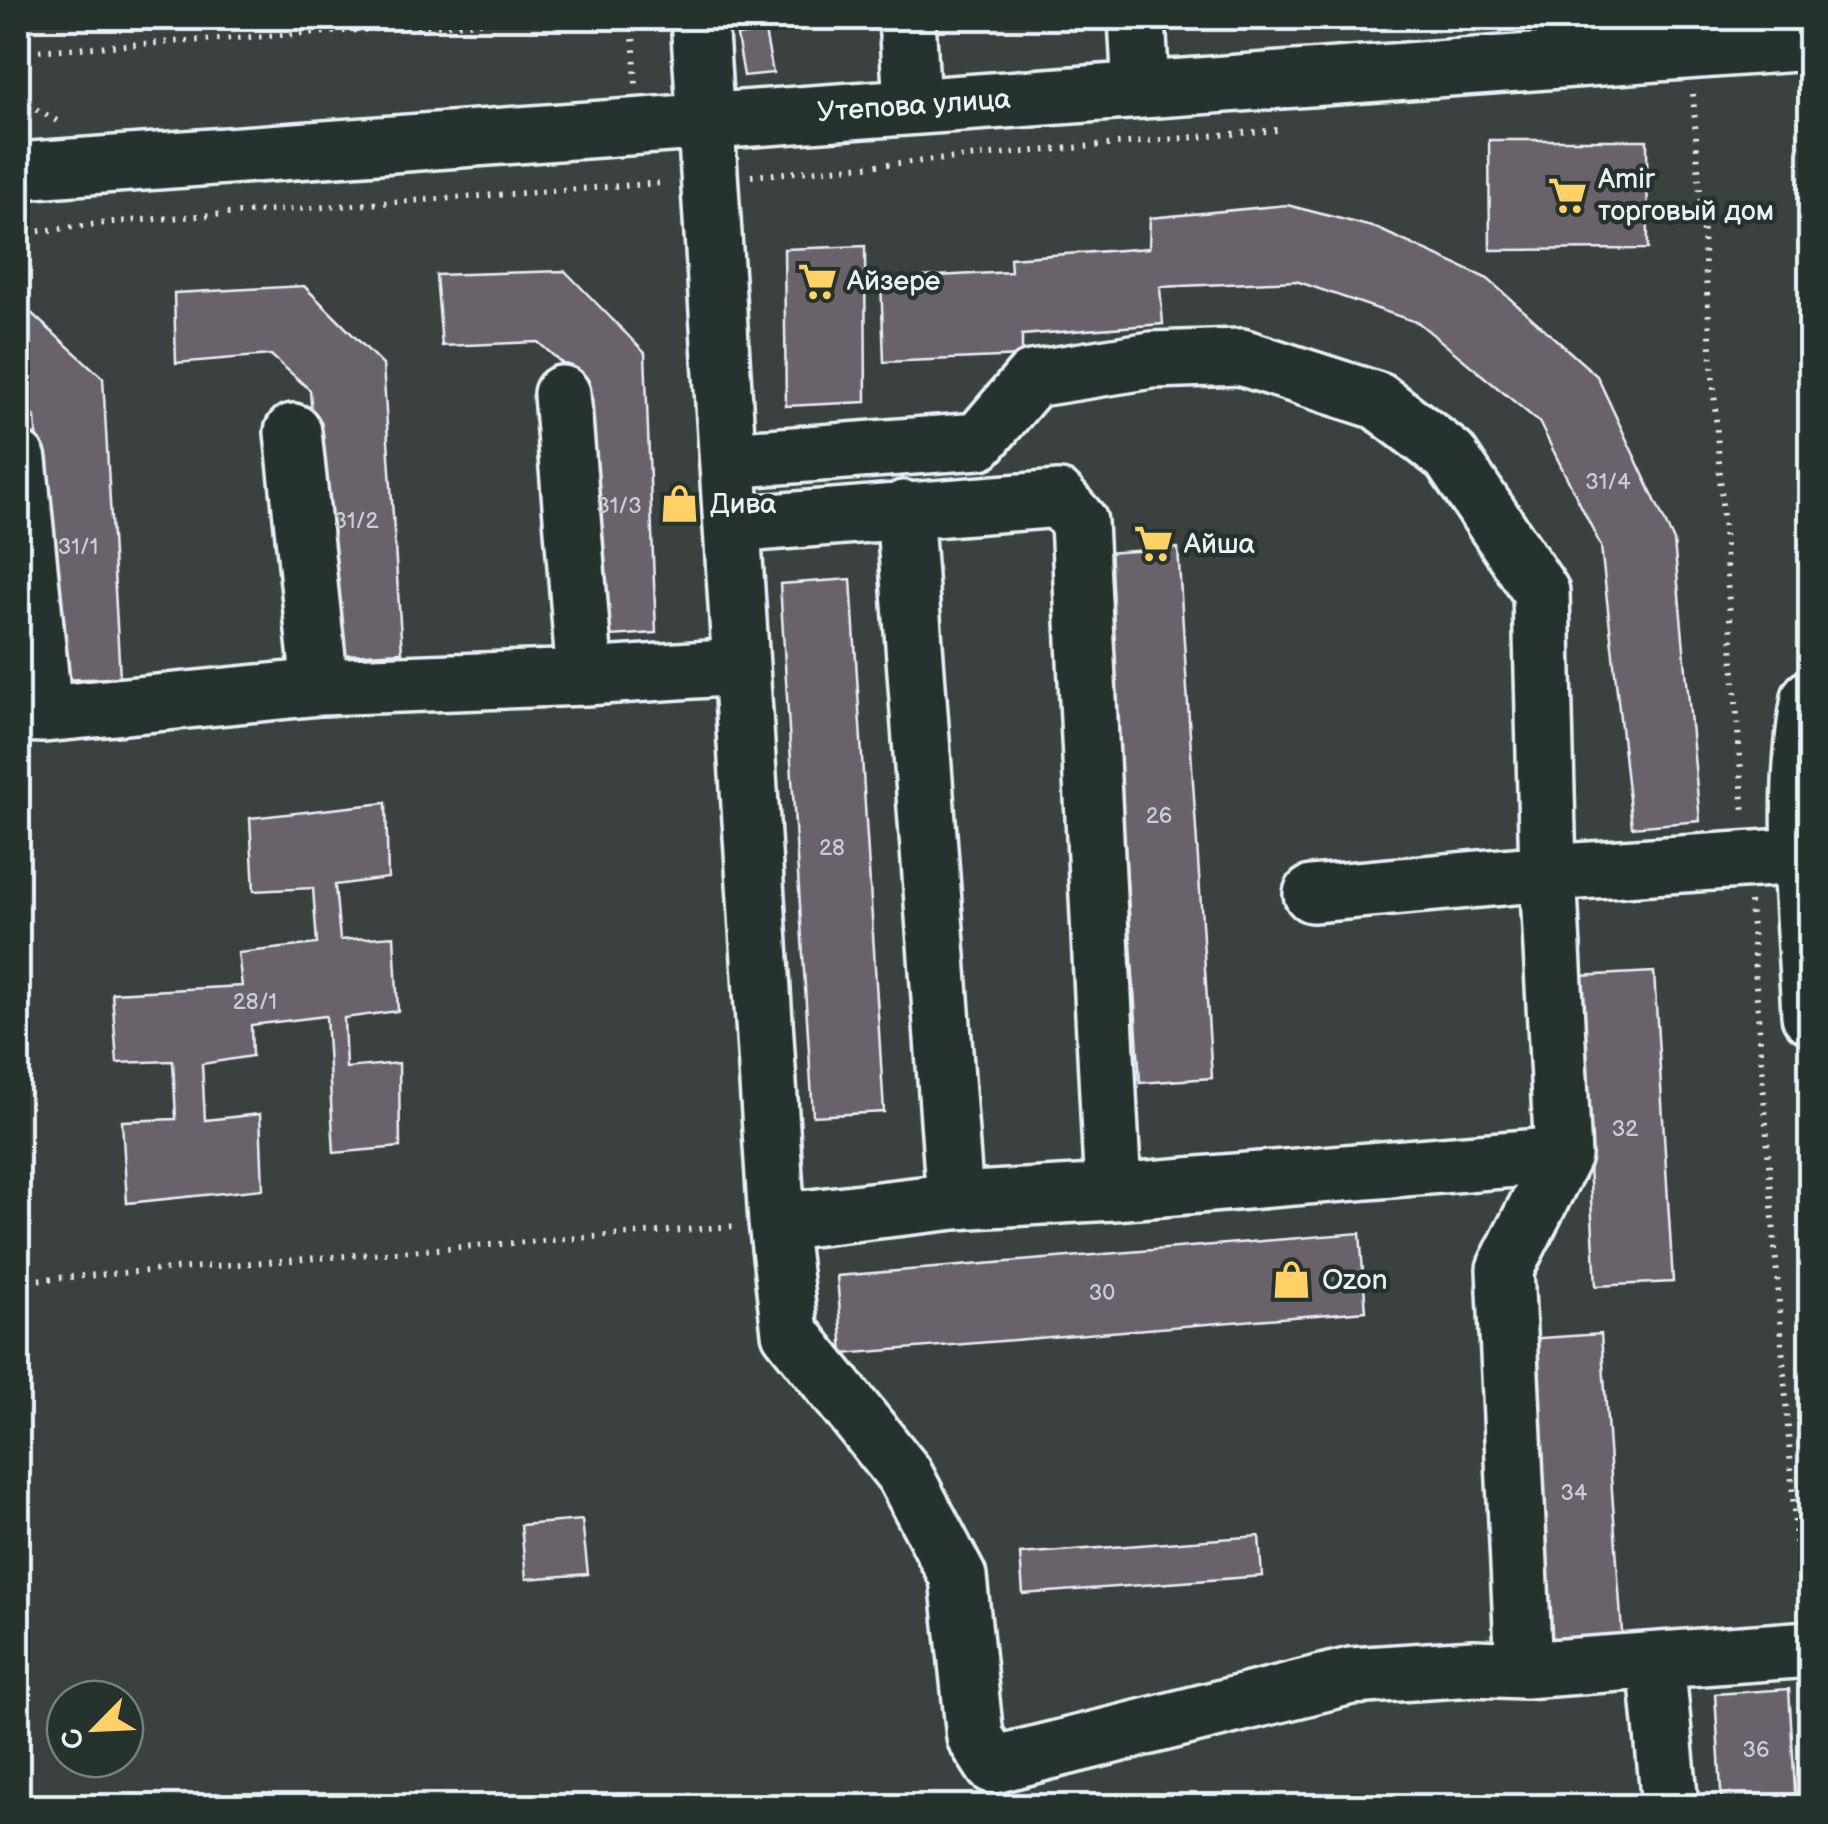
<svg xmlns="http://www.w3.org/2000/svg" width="1828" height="1824" viewBox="0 0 1828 1824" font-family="'Balsamiq Sans',sans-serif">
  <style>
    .building { fill: #6a626a; stroke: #e8f1f8; stroke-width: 2.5 }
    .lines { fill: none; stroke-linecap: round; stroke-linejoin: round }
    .minor-casing { stroke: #e8f1f8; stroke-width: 62 }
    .path { stroke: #e8f1f8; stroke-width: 6; stroke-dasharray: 2.5 8; stroke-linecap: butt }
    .minor { stroke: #26332d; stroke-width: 55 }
    .labels { text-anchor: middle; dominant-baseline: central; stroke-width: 9; stroke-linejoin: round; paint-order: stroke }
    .number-label { font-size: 22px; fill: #c8cdd4 }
    .street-label { font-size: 28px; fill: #e8f1f8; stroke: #26332d }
    .poi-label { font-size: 28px; fill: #e8f1f8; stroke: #26332d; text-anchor: start }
  </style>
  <rect width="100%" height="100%" fill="#3a413f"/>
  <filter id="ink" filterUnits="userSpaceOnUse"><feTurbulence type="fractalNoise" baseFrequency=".01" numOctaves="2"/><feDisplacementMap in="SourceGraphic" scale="20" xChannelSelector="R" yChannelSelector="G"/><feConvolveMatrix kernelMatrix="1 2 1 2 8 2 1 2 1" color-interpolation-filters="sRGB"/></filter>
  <g filter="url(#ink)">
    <!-- building -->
    <path class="building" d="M765,32l8,41 -29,3 -7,-40z
      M1489,140h158l1,109 -158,1z
      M1287,205l89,23 112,51 109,97 77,165 26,280 -68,6 -31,-281 -62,-124 -120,-99 -123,-42 -136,6 3,37 -141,11v21l-138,6 -3,-83 130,-7 -1,-14 139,-10 1,-30z
      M865,246l1,156 -80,4 -2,-157z
      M565,271l80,82 11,280 -61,4 -15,-258 -42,-37 -96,4 -6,-71z
      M304,286l79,79 19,287 -73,4 -19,-266 -39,-35 -95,8 -2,-70z
      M29,311l74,67 17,300 -67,2 -18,-263 -17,-15v-90z
      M1178,548l34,530 -72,5 -34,-530z
      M851,579l33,533 -71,4 -33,-532z
      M386,803l2,75 -53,7 5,55 54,-4 4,75 -54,7 2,50 53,-5 1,84 -66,6 -8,-137 -75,9 1,31 -50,8 3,56 55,-6 3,75 -136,14 -5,-82 54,-2 -3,-58 -56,2 -5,-70 130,-7 -4,-33 79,-9 -4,-56 -59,3 -4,-73z
      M1654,972l19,310 -77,4 -18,-310z
      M1360,1233l6,78 -523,43 -6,-78z
      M1601,1334l22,313 -75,5 -21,-313z
      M582,1520l6,54 -62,5 -5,-54z
      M1259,1536l3,40 -239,18 -3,-40z
      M1789,1689l7,117h-74l-7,-112z"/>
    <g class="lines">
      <defs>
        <path id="minor" d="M699,18l78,1204 13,110 114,142 54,103 17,160 18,28 358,-89 123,-8 50,2 286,-21
          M907,18l5,87
          M1137,18l4,72
          M18,171l1792,-129
          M562,394l23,283
          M293,432l27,255
          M18,460l26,254
          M728,460l251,-19 53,-62 120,-19 89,-3 137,44 72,55 91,136 7,281 15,282 -450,37 -158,9 -178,21
          M904,509l51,692
          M732,525l327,-26 20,23 34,670
          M1810,698c-19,104 -5,211 0,317
          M18,713l26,1 276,-27 265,-10 155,-10
          M1312,894l236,-21 252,-17
          M1656,1661l14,145
          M1524,1670l-19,-401 58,-114"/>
      </defs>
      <!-- minor casing -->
      <use href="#minor" class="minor-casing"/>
      <!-- path -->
      <path class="path" d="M632,18l4,66
        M18,52l527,-34
        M1693,94l51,721
        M18,99l39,22
        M751,176l526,-46
        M18,234l96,-12 550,-39
        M1750,902l51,706
        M18,1281l718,-55
        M1807,1690l3,49"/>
      <!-- minor -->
      <use href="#minor" class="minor"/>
    </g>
  </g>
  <!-- icons -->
  <defs>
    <symbol id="supermarket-bare" viewBox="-9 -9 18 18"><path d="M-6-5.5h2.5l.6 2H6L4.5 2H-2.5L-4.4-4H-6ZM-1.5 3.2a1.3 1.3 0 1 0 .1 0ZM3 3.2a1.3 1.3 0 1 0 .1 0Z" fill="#ffd166" stroke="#26332d" stroke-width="2.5" paint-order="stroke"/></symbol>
    <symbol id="shop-bare" viewBox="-9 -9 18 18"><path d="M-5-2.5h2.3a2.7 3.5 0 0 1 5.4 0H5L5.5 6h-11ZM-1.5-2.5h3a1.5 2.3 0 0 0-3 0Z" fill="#ffd166" stroke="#26332d" stroke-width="2.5" paint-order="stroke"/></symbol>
  </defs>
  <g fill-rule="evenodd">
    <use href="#supermarket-bare" x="1540" y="168" width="55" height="55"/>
    <use href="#supermarket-bare" x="790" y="254" width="55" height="55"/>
    <use href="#shop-bare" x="652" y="476" width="55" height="55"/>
    <use href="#supermarket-bare" x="1126" y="516" width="55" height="55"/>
    <use href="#shop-bare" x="1264" y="1252" width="55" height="55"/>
  </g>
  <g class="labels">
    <!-- number labels -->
    <g class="number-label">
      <text x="1608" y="482">31/4</text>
      <text x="619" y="506">31/3</text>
      <text x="356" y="521">31/2</text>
      <text x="78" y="547">31/1</text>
      <text x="1159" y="816">26</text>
      <text x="832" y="848">28</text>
      <text x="255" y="1002">28/1</text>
      <text x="1625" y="1129">32</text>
      <text x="1102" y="1293">30</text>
      <text x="1574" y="1493">34</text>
      <text x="1756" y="1750">36</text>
    </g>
    <!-- street labels -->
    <g class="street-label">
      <text transform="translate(914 106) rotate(-4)">Утепова улица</text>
    </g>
    <!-- poi labels -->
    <g class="poi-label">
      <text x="1598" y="179">Amir<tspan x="1598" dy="32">торговый дом</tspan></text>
      <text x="847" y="281">Айзере</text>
      <text x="710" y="504">Дива</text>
      <text x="1184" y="544">Айша</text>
      <text x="1322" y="1280">Ozon</text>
    </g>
  </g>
  <!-- margin -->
  <rect width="1828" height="1824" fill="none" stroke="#26332d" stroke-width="60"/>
  <rect x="30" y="30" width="1768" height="1764" fill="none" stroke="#e8f1f8" stroke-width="4" filter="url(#ink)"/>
  <!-- north arrow -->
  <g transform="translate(95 1729) rotate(246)"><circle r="48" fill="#26332d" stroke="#747f7e" stroke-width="2.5"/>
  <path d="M0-8L18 38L0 25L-18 38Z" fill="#ffd166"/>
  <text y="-15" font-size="28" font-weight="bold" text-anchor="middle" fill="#e8f1f8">С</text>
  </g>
</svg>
